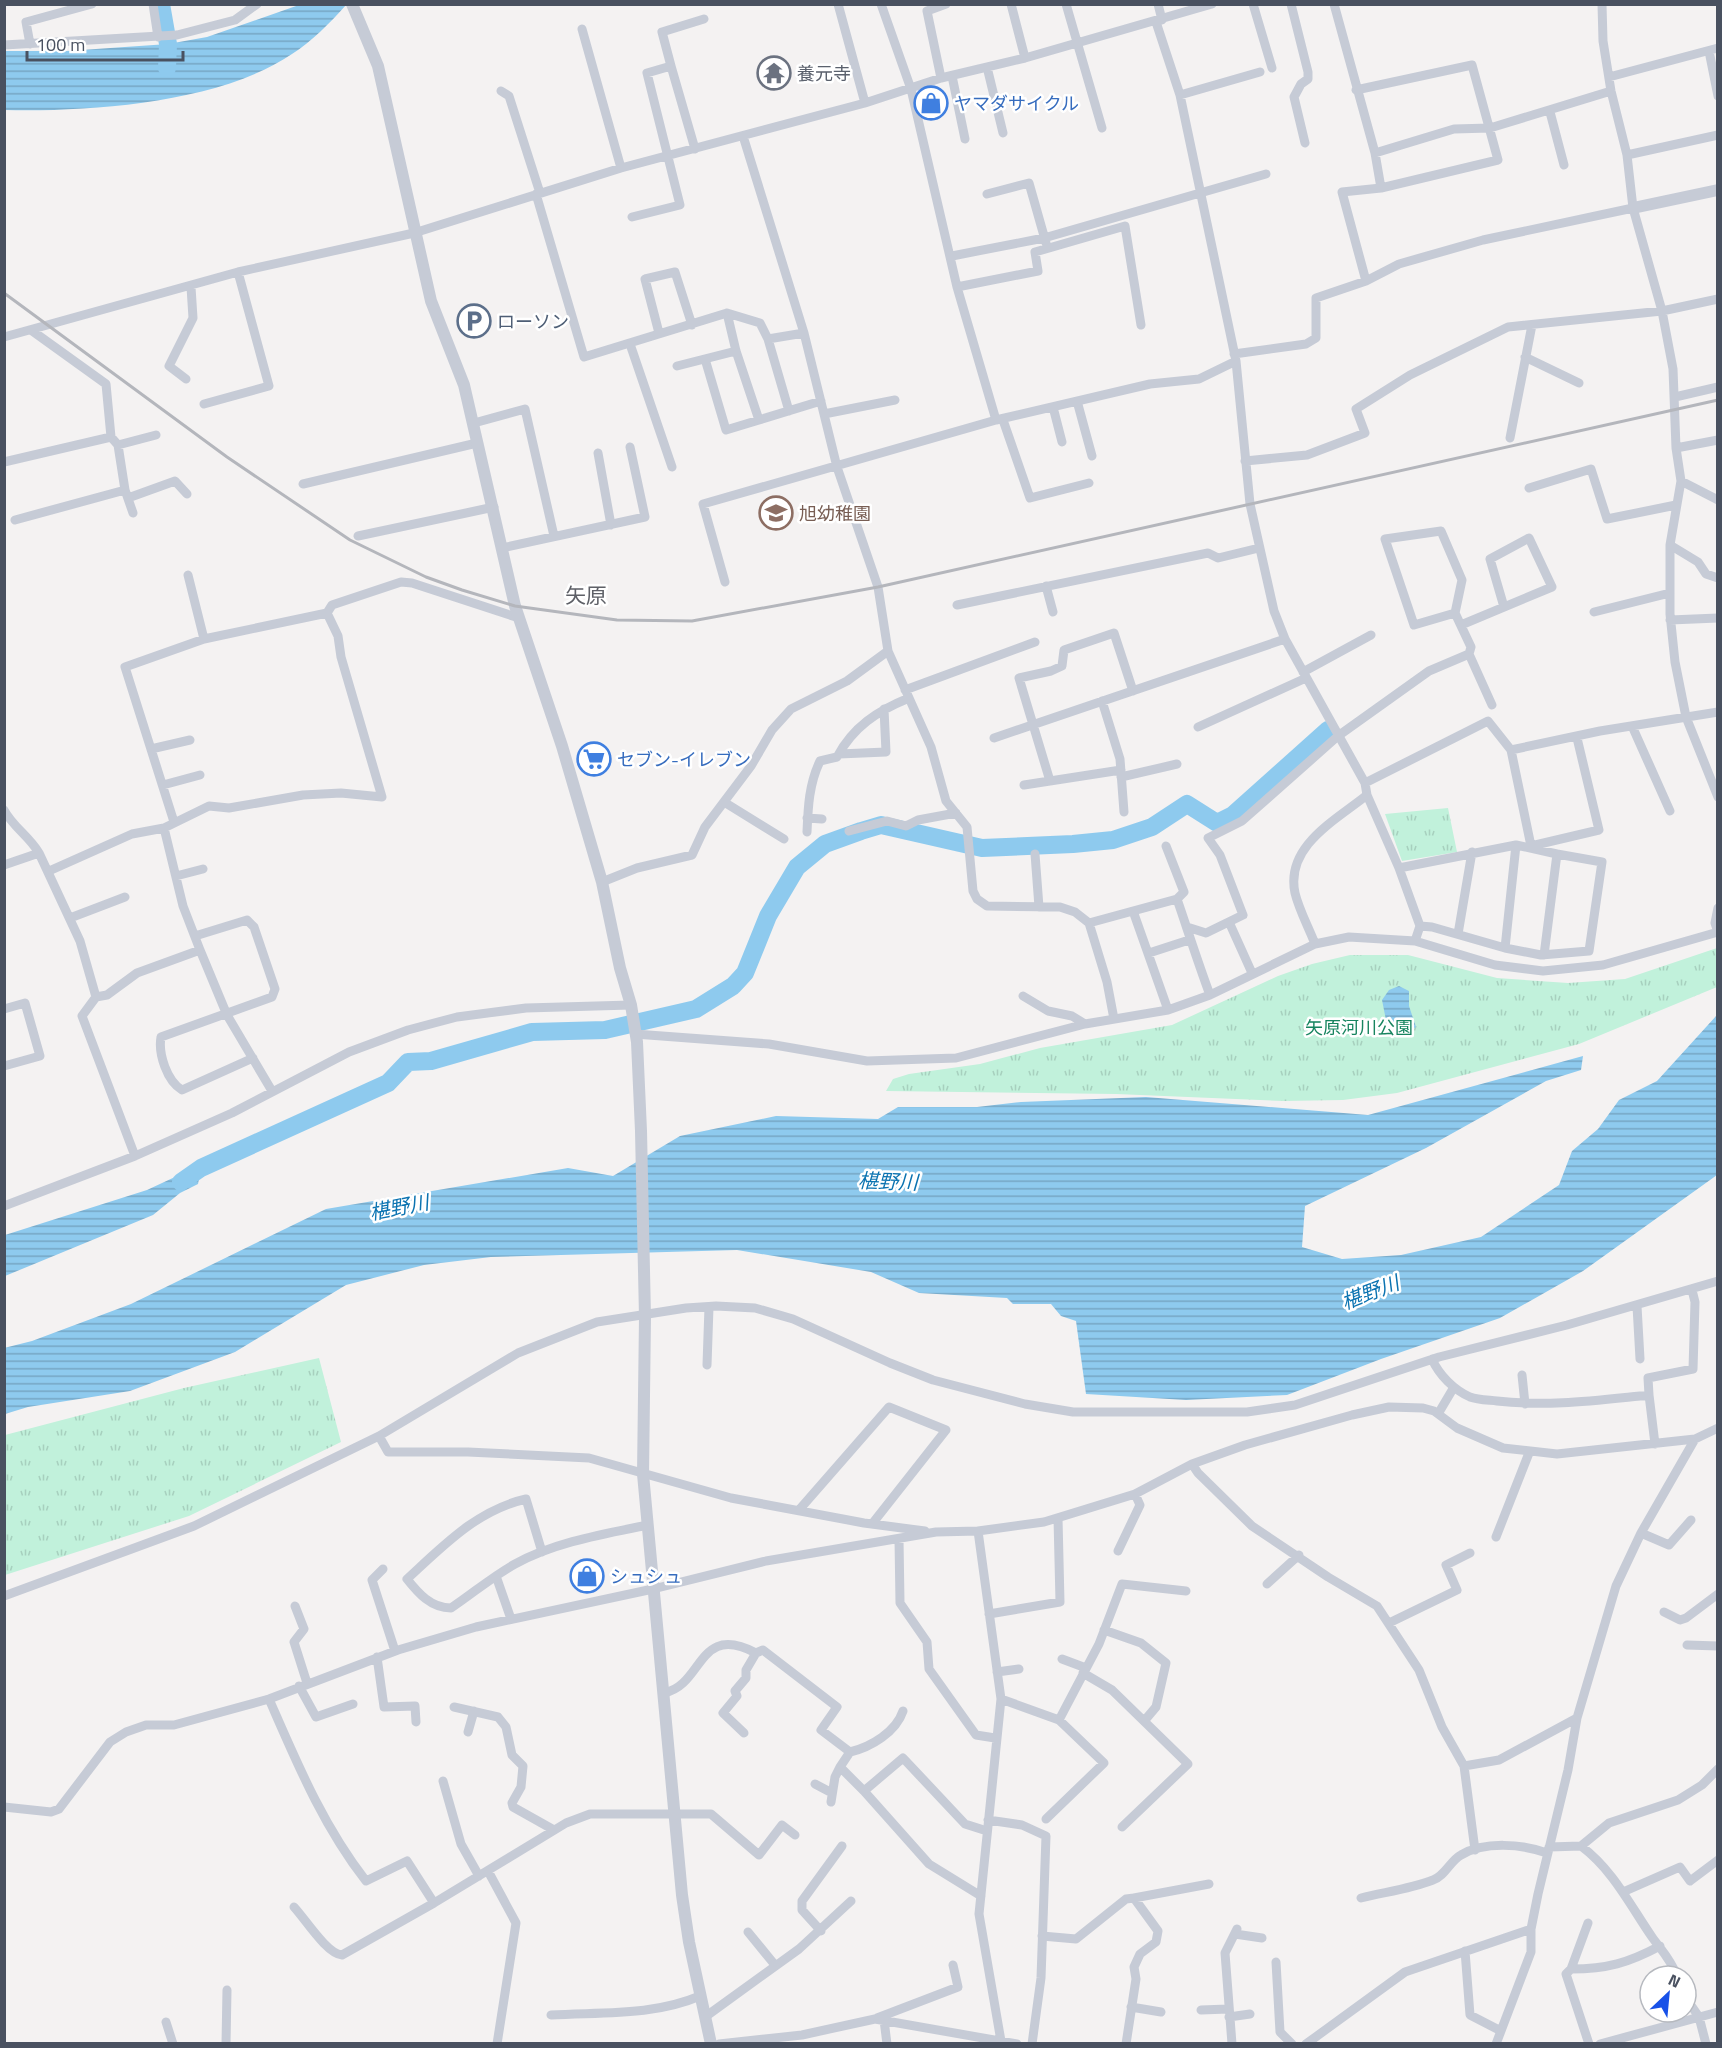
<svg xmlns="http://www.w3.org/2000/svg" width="1722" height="2048" viewBox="0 0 1722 2048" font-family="'Titillium Web','Noto Sans JP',sans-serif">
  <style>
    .park { fill: url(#park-tufts) }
    .water { fill: url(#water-rules) }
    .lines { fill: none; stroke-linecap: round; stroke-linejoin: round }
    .river { stroke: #8ecaee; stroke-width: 18 }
    .minor { stroke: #c6cbd6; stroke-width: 9 }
    .tertiary { stroke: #c6cbd6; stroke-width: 12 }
    .rail { stroke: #b4b6bc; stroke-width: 3 }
    .labels { text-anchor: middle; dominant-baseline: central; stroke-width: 5; stroke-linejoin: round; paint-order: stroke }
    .worship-label { font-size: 18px; fill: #5b616d; stroke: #fff; text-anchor: start }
    .shop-label { font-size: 18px; fill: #366cbe; stroke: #fff; text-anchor: start }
    .service-label { font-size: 18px; fill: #4e5e75; stroke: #fff; text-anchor: start }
    .education-label { font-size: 18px; fill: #785e54; stroke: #fff; text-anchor: start }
    .park-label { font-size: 18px; fill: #17845f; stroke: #fff }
    .water-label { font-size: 20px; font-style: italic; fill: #0b73b1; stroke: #fff }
    .quarter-label { font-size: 21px; fill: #5e6067; stroke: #fff }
  </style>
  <defs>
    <pattern id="park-tufts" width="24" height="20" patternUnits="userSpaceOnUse" patternTransform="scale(1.5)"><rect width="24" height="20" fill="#c1f1db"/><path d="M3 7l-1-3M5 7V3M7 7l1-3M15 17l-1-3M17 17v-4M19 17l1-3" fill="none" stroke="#a7d0be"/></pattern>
    <pattern id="water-rules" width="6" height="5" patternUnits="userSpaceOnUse" patternTransform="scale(1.5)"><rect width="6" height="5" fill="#8ecaee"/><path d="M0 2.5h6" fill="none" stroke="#76a6c4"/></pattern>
  </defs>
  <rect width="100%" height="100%" fill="#f4f2f2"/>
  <!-- park -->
  <path class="park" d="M1448,808l9,44 -55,9 -17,-47z
    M1717,948v39l-138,57 -182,49 -54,7 -60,1 -167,-7 -230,-3 7,-12 16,-5 71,-10 60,-16 132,-23 106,-49 34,-12 38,-9h58l89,23 71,5 57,-4z
    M319,1358l22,84 -152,74 -184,59v-140l179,-47z"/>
  <!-- water -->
  <path class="water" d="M299,5h47c-15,17 -35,37 -54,49 -72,49 -202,58 -287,56v-59h62l101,-7 39,-7z
    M1399,986l10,5v15l7,21 -14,9 -15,-11 -5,-25 7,-10z
    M1717,1015v160l-134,96 -83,47 -119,41 -94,36 -101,5 -100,-6 -10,-73 -15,-5 -10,-12h-38l-6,-6 -88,-5 -48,-21 -134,-22 -246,7 -67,8 -78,20 -111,67 -105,39 -102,16 -23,7 -1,-66 28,-7 99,-37 195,-95 242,-41 45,8 67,-40 96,-20 102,3 20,-12h79l44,-5 125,-5 222,18 215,-59 -2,14 -35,11 -120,67 -121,58 -3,41 40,12 59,-4 80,-18 78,-52 13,-34 26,-22 21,-29 38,-19z
    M201,1168l-3,16 -18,9 -27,22 -148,61v-41l142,-45 43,-20z"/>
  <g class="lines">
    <!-- river -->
    <path class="river" d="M161,4l7,40 -1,24
      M181,1182l20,-14 187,-85 20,-21 23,-1 101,-29 73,-2 91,-21 37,-23 12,-13 23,-57 29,-49 28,-23 36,-13 20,-6 101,23 91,-4 40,-4 39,-13 35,-23 30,19 16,-8 95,-85"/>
    <!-- minor -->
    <path class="minor" d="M153,4l5,33
      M838,4l27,99
      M881,4l30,85 46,198 39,133 154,-36 49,-5 37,-18
      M1011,4l14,54
      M1066,4l36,124
      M1158,4l4,16
      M1253,4l19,64
      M1291,4l17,68v7l-7,5 -7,13 11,46
      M1334,4l41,149 6,35
      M1602,4l1,37 8,50 16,64 6,53 29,103 11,58 3,79 5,33 -11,64v69l5,48 11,55 32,80
      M1156,22l24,73 56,266 14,143 24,107 11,28 80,144 2,12 32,73 21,58 -5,15
      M582,29l39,139
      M30,44l-4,-22 66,-18
      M4,45l173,-10 58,-15 22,-16
      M1709,51l9,45
      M671,66l-9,-34 42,-13
      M987,67l16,66
      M952,76l13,63
      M1609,77l109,-29
      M941,78l-14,-67 19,-7
      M1356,90l116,-25 26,95 -117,28 -39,4 24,89
      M501,91l8,5 31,97
      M1180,95l80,-23
      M1550,112l14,53
      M743,136l61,197 33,134 41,120 10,64 43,96 15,54 21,26 6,64 4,8 10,7 73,1 15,5 14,11 18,59 7,37
      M1375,153l79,-24 36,-1 121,-37
      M1627,155l91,-20
      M536,194l48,163 143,-44 33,10 8,16 36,-6
      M987,194l42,-11 17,60
      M632,217l48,-12 -33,-132 24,-7 24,83
      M952,256l92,-18 222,-64
      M957,287l81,-16 -3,-19 90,-26 16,99
      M727,313l9,38 23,69 62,-19
      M31,330l75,54 5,53 7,8 7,45 8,23
      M659,333l-14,-54 30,-7 17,53
      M4,337l234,-65 176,-39 207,-65 244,-65 76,-25 84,-20 187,-54
      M768,339l21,72
      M630,344l42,123
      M1234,354l72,-10 10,-6v-40l50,-17 33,-17 84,-24 150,-32
      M1525,357l54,26
      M705,359l21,71 33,-10
      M677,366l59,-15
      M186,379l-17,-13 24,-48 -2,-31
      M1675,397l43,-10
      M1077,401l15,55
      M204,404l65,-18 -31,-114
      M1053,407l9,35
      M824,414l71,-14
      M1003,420l27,78 59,-15
      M474,423l51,-14 29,127
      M1510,438l22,-113
      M118,445l38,-10
      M1676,448l42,-8
      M598,453l13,72
      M1245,461l62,-6 58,-22 -9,-24 54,-34 98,-48 154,-16 56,-12
      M4,462l107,-25
      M1681,481l37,19
      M303,484l174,-41
      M1529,488l62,-19 16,50 69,-14
      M128,498l47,-17 12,13
      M15,520l110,-30
      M358,536l136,-29
      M1670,545l28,17 8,12 12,4
      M502,548l143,-31 -15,-70
      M188,575l16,64
      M725,582l-22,-78 293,-84
      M1046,586l7,26
      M957,605l251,-52 10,5 41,-10
      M1594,612l76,-19
      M1455,613l-41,12 -29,-86 56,-8 21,49 -7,33 16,34 -2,7
      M1670,620l48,-2
      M1461,625l91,-38 -23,-49 -39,21 14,48
      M1303,672l68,-37
      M905,690l130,-48
      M1102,701l18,58 4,53
      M1632,726l38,85
      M1198,727l108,-49
      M994,738l291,-99
      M151,749l39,-9
      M1511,750l20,96 68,-16 -22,-92
      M839,754l47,-2 -2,-43
      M1121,777l56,-13
      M1050,781l-31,-103 32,-7 11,-5 2,-16 50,-17 19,58
      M1365,783l123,-62 23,29 89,-19 118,-19
      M163,785l37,-10
      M1024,785l97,-15
      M724,802l60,37
      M4,810c9,17 25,26 35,43l41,88 16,56 -14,19 53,140
      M807,818l15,1
      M174,822l-49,-155 79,-28 123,-26
      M164,828l19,78 17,44
      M849,831l38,-10 19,5 12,-6 38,-7
      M807,832c1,-25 2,-48 13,-71l17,-4c16,-30 40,-46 72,-59
      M1166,846l18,46 -7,7
      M1035,854l4,53
      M4,865l35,-12
      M1399,868l117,-23 41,9 -13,101
      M49,871l83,-37 32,-6 45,-22 20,2 74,-13 38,-2 41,4 -41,-140 -3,-21 -11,-23 5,-8 69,-23 11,1 107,35
      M176,876l27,-7
      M602,882l35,-14 55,-13 13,-28 46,-61 21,-36 19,-21 56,-28 41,-30
      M1133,911l35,99
      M70,918l55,-21
      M1229,922l23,51
      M1089,923l88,-24c11,32 21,64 33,96
      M1420,926l12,1 73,21 36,7 48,-4 13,-89 -45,-8
      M1187,927l19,6 37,-18 -23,-60 -12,-17 34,-17 96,-85 91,-65 40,-17 23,51
      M1458,934l14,-82
      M195,936l52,-16 7,7 21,62 -3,8 -111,40c-3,17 6,44 21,53l71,-32
      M1315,944c-6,-16 -16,-34 -20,-51 -10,-47 41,-73 72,-98
      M1505,948l11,-103
      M1149,953l40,-13
      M1023,996l25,15 24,5 13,8
      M96,997l11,-2 30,-22 63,-23 27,65 45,76
      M4,1009l21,-6 15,53 -36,10
      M635,1034l134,10 98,17 89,-3 129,-34 83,-14 42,-15 105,-51 34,-7 66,4 80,24 48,6 60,-6 115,-33 -3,-9 3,-15
      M4,1206l131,-50 97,-43 117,-61 59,-22 49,-13 69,-9 105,-3
      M1637,1306l3,53
      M1432,1359c7,16 22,31 38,38 8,3 19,3 27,4 51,6 101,-1 152,-6l-1,-17 45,-9 2,-67 -3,-12
      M707,1365l2,-58
      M1522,1375l3,29
      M1649,1395l6,49
      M1438,1414l16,-27
      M379,1436l9,16h80l121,6 142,40 133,25 61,8
      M1192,1464l6,9 54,53 76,51 49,29 42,64 23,57 22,39 35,-6 78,-42
      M799,1510l90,-103 57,23 -74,94
      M978,1531l23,168 -22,215 22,127
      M1641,1533l28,12 22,-25
      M1496,1537l33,-84
      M899,1539l1,64 27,39 2,27 47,66 19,3
      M1118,1551l22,-46 -5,-11
      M542,1552l-16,-53c-49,11 -83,47 -119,80 11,14 24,29 44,29 21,-14 42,-32 64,-44 40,-22 89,-30 133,-39
      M383,1569l-11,11 23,71
      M496,1576l15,43
      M1267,1584l32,-29
      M4,1596l190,-70 185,-90 139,-83 79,-31 89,-14 30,-2 39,2 38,11 97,44 43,17 92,24 48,8h174l48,-7 144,-48 128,-32 151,-44
      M295,1606l9,23 -10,13 13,41
      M1664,1612l16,8 6,-2 32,-24
      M989,1614l71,-12 -2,-84
      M1389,1623l68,-33 -11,-25 24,-12
      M1104,1630l37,13 25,20 -10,44 -11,13
      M1687,1645l31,1
      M756,1653l7,-3 74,57 -16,23 29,22 -10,15 24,24
      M377,1657l7,50 31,-1 1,16
      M1062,1659l24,9
      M997,1672l22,-3
      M1083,1673l29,17 76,74 -66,63
      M299,1686l17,31 37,-13
      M664,1693c40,-8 33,-71 92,-40l-10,17v8l-11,13 2,5 -14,17 21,20
      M269,1699c28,64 54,127 97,182l41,-20 27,42 132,-80 24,-9h121l48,41 23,-30 13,10
      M1001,1699l58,21 45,43 -58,56
      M454,1707l44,10 8,10 6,28 11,11 -2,21 -9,16 1,4 41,23
      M1059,1720l40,-76 23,-60 64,7
      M468,1732l6,-21
      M850,1752c21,-5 46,-20 53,-41
      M1464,1766l11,84
      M443,1781l18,63 18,32
      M815,1784l17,9
      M831,1802l4,-25 5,-10
      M4,1807l47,5 8,-3 51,-67 16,-10 20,-7h28l95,-26 129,-49 78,-23 177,-38 113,-28 170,-29 42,-1 66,-9 91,-28 57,-30 53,-19 107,-30 37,-8 34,1 11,3 23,17 46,20 54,6 138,-15 23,-11
      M988,1820l34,5 24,11 -5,142 -9,66
      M1581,1846l28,-23 69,-23 24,-15 16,-16
      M1549,1847l32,-1c32,24 49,59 71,91 10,14 19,23 25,39
      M488,1871l28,52 -19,121
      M1623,1892l57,-25 10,14 28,-21
      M981,1896l-52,-32 -65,-73 39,-33 62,66 22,7
      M1361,1898c24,-6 49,-9 72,-18 12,-4 17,-19 28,-25 24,-14 61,-11 86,-2
      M294,1907c12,13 33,47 48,48l92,-52
      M821,1931l-19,-21v-9l40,-55
      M748,1932l27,33
      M1235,1934l27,4
      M1042,1936l34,3 50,-40 8,-1
      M1465,1951l5,64 31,16
      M1276,1962l4,70 12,12
      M1571,1969l17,-46
      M1686,1998l13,19 7,27
      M1131,2007l30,5
      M1201,2010l27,-1
      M551,2015c51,-3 102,1 149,-19
      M705,2017l94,-68 52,-48
      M1229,2017l21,-3
      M877,2018l81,-31 -5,-22
      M884,2020l3,24
      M166,2022l7,22
      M226,2044l1,-54
      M719,2044l83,-9 73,-16 142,25
      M1126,2044l10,-65 -2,-12 6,-13 16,-12 2,-11 -24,-33 75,-14
      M1232,2044l-7,-91 12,-24
      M1306,2044l99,-72 126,-43
      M1496,2044l35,-92v-23l7,-35 30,-124 9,-52 39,-132 25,-53 54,-94
      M1589,2044l-23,-70 5,-5c36,0 57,-6 89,-23
      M1600,2044l118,-32"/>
    <!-- tertiary -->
    <path class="tertiary" d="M352,4l26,62 53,235 33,84 51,221 47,140 40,136 18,86 11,37 6,37 4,89 4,186 -2,157 39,421 7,47 22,102
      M1633,208l85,-18"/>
    <!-- rail -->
    <path class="rail" d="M4,293l223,164 123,83 76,37 36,13 53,16 102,14 75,1 186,-34 840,-187"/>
  </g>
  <!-- icons -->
  <defs>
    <symbol id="temple-ring" viewBox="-11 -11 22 22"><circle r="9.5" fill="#fff" stroke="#6b7280" stroke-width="1.5"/><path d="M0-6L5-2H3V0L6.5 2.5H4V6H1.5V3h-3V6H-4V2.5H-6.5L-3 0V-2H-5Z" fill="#6b7280"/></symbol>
    <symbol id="shop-ring" viewBox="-11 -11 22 22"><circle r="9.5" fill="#fff" stroke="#3f7fe0" stroke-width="1.5"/><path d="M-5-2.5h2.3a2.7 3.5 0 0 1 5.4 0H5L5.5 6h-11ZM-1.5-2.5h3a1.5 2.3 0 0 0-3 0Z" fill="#3f7fe0"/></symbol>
    <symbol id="parking-ring" viewBox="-11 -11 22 22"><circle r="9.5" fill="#fff" stroke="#5c6f8a" stroke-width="1.5"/><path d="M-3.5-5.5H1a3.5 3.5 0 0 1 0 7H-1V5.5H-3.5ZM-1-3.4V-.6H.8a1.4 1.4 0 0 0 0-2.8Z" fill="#5c6f8a"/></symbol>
    <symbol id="school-ring" viewBox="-11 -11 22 22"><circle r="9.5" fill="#fff" stroke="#8d6e63" stroke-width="1.5"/><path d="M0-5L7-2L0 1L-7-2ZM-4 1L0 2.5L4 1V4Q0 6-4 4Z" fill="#8d6e63"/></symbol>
    <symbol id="supermarket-ring" viewBox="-11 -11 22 22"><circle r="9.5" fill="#fff" stroke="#3f7fe0" stroke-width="1.5"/><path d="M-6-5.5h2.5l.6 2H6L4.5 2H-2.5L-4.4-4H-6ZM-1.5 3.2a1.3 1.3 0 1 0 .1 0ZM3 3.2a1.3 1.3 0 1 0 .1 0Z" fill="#3f7fe0"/></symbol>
  </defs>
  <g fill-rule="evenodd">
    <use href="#temple-ring" x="755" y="54" width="38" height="38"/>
    <use href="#shop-ring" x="912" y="84" width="38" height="38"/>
    <use href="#parking-ring" x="455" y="302" width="38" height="38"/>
    <use href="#school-ring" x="757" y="494" width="38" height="38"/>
    <use href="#supermarket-ring" x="575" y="740" width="38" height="38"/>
    <use href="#shop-ring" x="568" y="1557" width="38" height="38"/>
  </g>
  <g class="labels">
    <!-- worship labels -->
    <g class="worship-label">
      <text x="797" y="73">養元寺</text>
    </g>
    <!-- shop labels -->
    <g class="shop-label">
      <text x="954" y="103">ヤマダサイクル</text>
      <text x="617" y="759">セブン-イレブン</text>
      <text x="610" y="1576">シュシュ</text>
    </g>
    <!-- service labels -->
    <g class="service-label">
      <text x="497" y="321">ローソン</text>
    </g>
    <!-- education labels -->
    <g class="education-label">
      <text x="799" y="513">旭幼稚園</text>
    </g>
    <!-- park labels -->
    <g class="park-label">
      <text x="1359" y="1027">矢原河川公園</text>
    </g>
    <!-- water labels -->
    <g class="water-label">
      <text transform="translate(888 1181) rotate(2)">椹野川</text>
      <text transform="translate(399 1207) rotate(-11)">椹野川</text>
      <text transform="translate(1370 1292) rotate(-21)">椹野川</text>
    </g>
    <!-- quarter labels -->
    <g class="quarter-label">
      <text x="586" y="595">矢原</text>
    </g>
  </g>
  <!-- border -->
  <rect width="1722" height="2048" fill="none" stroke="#495160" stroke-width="12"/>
  <!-- north arrow -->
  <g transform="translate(1668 1994) rotate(26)"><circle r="28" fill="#ffffff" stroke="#b6b9bf" stroke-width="1.5"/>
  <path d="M0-4.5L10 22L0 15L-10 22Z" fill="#1851e8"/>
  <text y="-9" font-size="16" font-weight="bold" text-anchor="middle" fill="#495160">N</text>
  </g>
  <!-- scale -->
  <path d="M27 51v9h156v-9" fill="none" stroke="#495160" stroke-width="3"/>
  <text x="36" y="51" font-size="18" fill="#495160" stroke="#ffffff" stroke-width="4.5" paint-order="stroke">100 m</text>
</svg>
